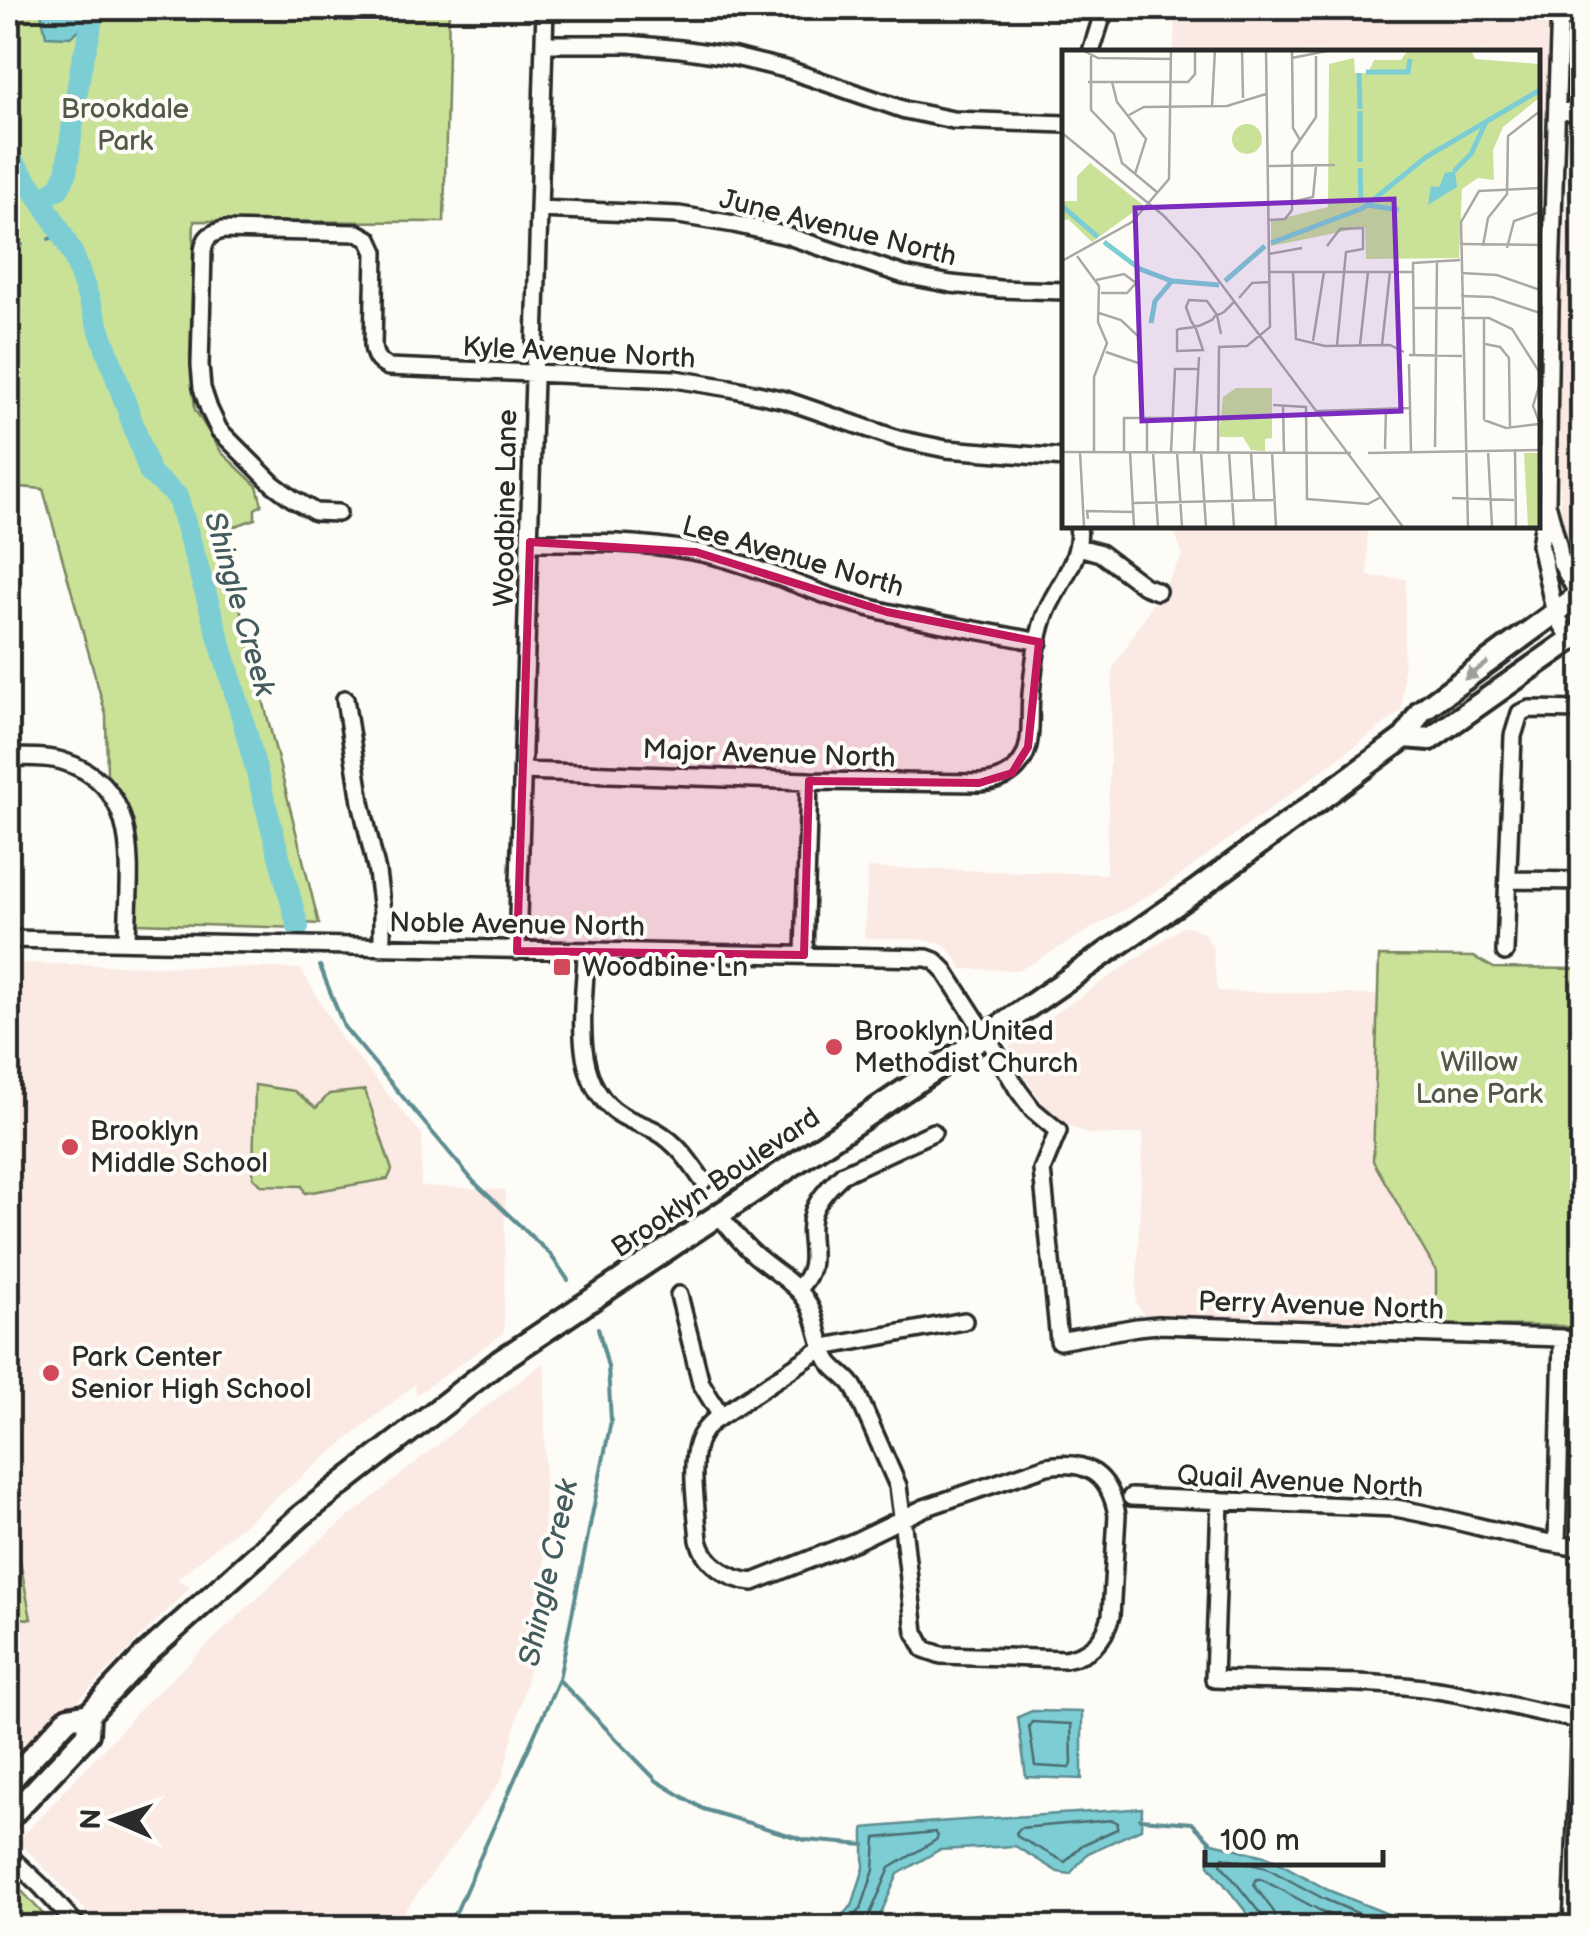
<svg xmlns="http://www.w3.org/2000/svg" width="1590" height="1935" viewBox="0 0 1590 1935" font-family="'Balsamiq Sans',sans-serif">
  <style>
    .built { fill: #fbe9e3 }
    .green { fill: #c9e298; stroke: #7a8662; stroke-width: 2.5 }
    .water { fill: #7dced4; stroke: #5c8d90; stroke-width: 2.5 }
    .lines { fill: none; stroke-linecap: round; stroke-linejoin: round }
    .shore { stroke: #4c6c6f; stroke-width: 2.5 }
    .stream { stroke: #5c8d90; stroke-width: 4 }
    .river { stroke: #7dced4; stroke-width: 22 }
    .minor-casing { stroke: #2b2b2b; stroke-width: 22 }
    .major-casing { stroke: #2b2b2b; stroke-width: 28 }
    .minor { stroke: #fdfcf7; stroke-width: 15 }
    .major { stroke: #fdfcf7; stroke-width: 20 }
    .oneway { fill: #9e9e9b }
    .marked { fill: #c2185b; fill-opacity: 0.2; stroke: #c2185b; stroke-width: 8; stroke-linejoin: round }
    .poi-dot { fill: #d1495b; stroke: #fdfcf7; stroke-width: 4 }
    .labels { text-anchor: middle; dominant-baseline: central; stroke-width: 8; stroke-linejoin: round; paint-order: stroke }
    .park-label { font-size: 28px; fill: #525946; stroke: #fdfcf7 }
    .street-label { font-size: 28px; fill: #2b2b2b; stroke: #fdfcf7 }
    .poi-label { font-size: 28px; fill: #2b2b2b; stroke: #fdfcf7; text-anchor: start }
    .water-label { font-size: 30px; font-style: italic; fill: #445c5e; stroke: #fdfcf7 }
    .inset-river { fill: none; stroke: #7dced4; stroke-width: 5 }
    .inset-road { fill: none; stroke: #a9a8a5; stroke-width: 2.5 }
    .view { fill: #7b2cbf; fill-opacity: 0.15; stroke: #7b2cbf; stroke-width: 5 }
    .inset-edge { fill: none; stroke: #2b2b2b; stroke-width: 5 }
  </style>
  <rect width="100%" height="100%" fill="#fdfcf7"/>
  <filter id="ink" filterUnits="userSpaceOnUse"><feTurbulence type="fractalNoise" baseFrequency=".01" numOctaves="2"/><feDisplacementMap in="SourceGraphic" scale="20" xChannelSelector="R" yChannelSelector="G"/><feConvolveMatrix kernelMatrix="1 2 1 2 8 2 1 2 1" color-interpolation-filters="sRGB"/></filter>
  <g filter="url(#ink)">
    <!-- built -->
    <path class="built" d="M1175,8h374l-11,294v-250h-364z
      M1566,210l16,1v364l-8,-2 -12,-17 -5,-160z
      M1172,525h195l1,51 38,3 -4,132 -231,171 -145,85 -8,3 -56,-1 -8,-14 -14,-13 -25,-3 -51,-1 4,-70 238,6 7,-206 70,-113z
      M1184,926h6l14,7 9,15 4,43 161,4 -5,166 63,110v54l-280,-9 -10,3 -10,-17 7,-169 -24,2 -32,-1 -24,-12 -18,-15 -35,-53v-6l2,-5z
      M8,963l293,6 41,70 80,96 -1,51 84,4 -1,143 -88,62 -1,-11 -238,195 13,8 -182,185z
      M545,1362l-1,248 -42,169 -109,148h-294l-18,-22 -63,-64 130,-140 165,-155 164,-133z"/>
    <!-- green -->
    <path class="green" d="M8,8h441l-5,214 -250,-1 -4,136 5,53 27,43 35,33 5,19 -7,4v10l-34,12 98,393 -18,-1v5l-165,-5 1,-74 -4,-5 -7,-39 -19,-26 -1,-64 -63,-226 -35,-3z
      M1379,956l95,1 20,11 88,1v362l-21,-5 -125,-1v-54l-63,-110z
      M255,1085l39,6 22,17 13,-14 36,-4 27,80 -4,9 -83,14 -3,-7 -41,-1 -8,-8z
      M8,1541l11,15 12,63 -23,-2z
      M8,1876l47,51h-47z"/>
    <!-- water -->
    <path class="water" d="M40,8h67l-37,29 -24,-1z
      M1032,1711l50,1v67l-56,-2 -8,-60z
      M1142,1808l-1,21 -53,24 -18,21 -12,-2 -43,-26 -76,4 -41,24 -23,53h-46l23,-21 12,-38v-40c93,-9 185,-12 278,-20z
      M1209,1842l60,15 59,33 70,28 9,9h-152v-4l-46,-58z"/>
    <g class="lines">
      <!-- shore -->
      <path class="shore" d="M1032,1722l39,2 1,40 -2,4 -35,-2 -6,-40z
        M1113,1820l5,3 -1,6 -35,16 -17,17 -47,-25 -2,-4 4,-5z
        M843,1928l18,-19 13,-39 2,-32 59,-6 3,4 -2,4 -46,28 -23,53v7
        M1265,1928l-2,-11 -42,-53 2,-7 42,10 59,32 69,29
        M1277,1928l-3,-16 -20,-27 2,-6h5l58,31 42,18"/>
      <!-- stream -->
      <path class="stream" d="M49,239l14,-6
        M8,244l14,1
        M320,966l24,61 130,155 76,72 18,26
        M560,1681l97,100 46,28 102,31 60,5
        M1140,1819l52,4 19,19
        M443,1928l14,-18 102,-231 52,-258 -3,-54 -10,-39"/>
      <!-- river -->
      <path class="river" d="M8,156c27,34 47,62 66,101l76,216 27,23 64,217 57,214
        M42,199l17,-11 7,-14c5,-32 8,-64 13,-96 3,-25 15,-45 12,-70"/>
      <defs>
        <path id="minor" d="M1560,8l-10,300 -3,196 -7,41 15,69 17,26
          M544,44h85l52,5 54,8 54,13 116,40 48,10 112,4
          M1091,52l10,-32 6,-12
          M1557,111l25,1
          M539,209l140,6 55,9 54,12 116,39 47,9 49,5 65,2
          M1548,507l10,37 3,19 21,39
          M338,513l-23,-1 -22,-13 -20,-15 -54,-54 -10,-21 -7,-21 -2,-23 3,-114c2,-14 7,-17 20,-21l135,3 11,6 6,13 -2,93c1,12 5,17 15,22l287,12 55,9 55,12 113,39 48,10 119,9
          M530,542c54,0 108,-1 161,9 48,8 92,29 138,45 68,22 140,32 210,46
          M1079,547l21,6 44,33 13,5
          M345,699l16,103 16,70 5,39v37
          M8,757c17,1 37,-1 54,4 84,25 66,113 65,180
          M523,771l286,10 170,2c19,-1 36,-8 45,-26 9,-18 5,-42 7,-62 2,-24 5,-53 13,-77 11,-32 39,-56 34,-93
          M1508,880l74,1
          M8,939l919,19 8,3 9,9 42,65 32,55 15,20 25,21 -16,39 17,171 78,-14 21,-2 404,13 20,4
          M517,951l28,-943
          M586,952c-1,53 -18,131 35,163 11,7 24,10 35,16 21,12 34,31 47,50
          M1505,952l8,-216 7,-23 10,-4 52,1
          M804,955l5,-174
          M718,1214c12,14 23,29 37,41 14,12 30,22 43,35 22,22 17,48 31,71 7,11 20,16 26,28l43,97 4,31 13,115 9,17 17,6 124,4c26,-5 39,-18 46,-43l6,-101c-7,-40 -30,-56 -70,-49l-123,42 -68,33 -103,41c-24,-2 -49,-19 -54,-42 -2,-26 -10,-75 -1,-98 3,-9 8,-14 14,-20l112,-75 140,-26
          M797,1289c28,-24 7,-48 16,-76 5,-15 19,-29 30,-39l90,-42
          M679,1295l22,88 20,33
          M1131,1497l264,11c63,11 124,32 187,40
          M1220,1501l-6,178c69,3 140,1 209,9 54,6 106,25 159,32
          M1557,1544l5,-206
          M8,1855l33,31 38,42
          M1572,1928l8,-208"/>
        <path id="major" d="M1405,737l25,2 152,-107
          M8,1783l60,-65 21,-4 54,-57 159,-142 198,-154 499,-334 195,-135 211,-155 16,-26 161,-118
          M8,1819l80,-85 1,-20"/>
      </defs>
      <!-- minor casing -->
      <use href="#minor" class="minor-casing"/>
      <!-- major casing -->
      <use href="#major" class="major-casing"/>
      <!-- minor -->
      <use href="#minor" class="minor"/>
      <!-- major -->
      <use href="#major" class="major"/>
    </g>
    <!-- one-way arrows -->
    <defs><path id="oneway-solid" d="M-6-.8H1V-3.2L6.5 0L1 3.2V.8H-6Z" transform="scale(2.5)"/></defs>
    <use class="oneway" href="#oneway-solid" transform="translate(1476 671) rotate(144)"/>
  </g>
  <!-- marked area -->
  <path class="marked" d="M530,542l166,10 191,60 152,30 -11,105 -16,26 -33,10 -170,-2 -5,174 -287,-4z"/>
  <!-- markers -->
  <g class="poi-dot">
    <rect x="552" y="957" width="20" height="20" rx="5"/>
    <circle cx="834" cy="1047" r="10"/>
    <circle cx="70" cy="1147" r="10"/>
    <circle cx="51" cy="1373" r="10"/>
  </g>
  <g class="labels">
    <!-- park labels -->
    <g class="park-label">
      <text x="125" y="109">Brookdale<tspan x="125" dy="32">Park</tspan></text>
      <text x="1479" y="1062">Willow<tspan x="1479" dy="32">Lane Park</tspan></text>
    </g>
    <!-- street labels -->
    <g class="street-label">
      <text transform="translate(838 228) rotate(14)">June Avenue North</text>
      <text transform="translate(579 353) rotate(3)">Kyle Avenue North</text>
      <text transform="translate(506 508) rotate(-89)">Woodbine Lane</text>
      <text transform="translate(793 557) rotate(16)">Lee Avenue North</text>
      <text transform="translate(769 754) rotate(2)">Major Avenue North</text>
      <text transform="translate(517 925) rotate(1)">Noble Avenue North</text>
      <text transform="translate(716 1183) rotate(-34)">Brooklyn Boulevard</text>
      <text transform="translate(1321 1306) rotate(2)">Perry Avenue North</text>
      <text transform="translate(1300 1482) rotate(3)">Quail Avenue North</text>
    </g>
    <!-- poi labels -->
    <g class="poi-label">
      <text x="582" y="967">Woodbine Ln</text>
      <text x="854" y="1031">Brooklyn United<tspan x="854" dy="32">Methodist Church</tspan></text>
      <text x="90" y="1131">Brooklyn<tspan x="90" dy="32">Middle School</tspan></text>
      <text x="71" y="1357">Park Center<tspan x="71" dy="32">Senior High School</tspan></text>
    </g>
    <!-- water labels -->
    <g class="water-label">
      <text transform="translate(239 604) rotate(74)">Shingle Creek</text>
      <text transform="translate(549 1573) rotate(-78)">Shingle Creek</text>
    </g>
  </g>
  <!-- overview -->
  <g transform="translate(1062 50)">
    <rect width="478" height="478" fill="#fdfcf7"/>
    <path d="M346,0h63l4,9 64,5v34l-36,29 -10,23 1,30 -16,-2 -16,11 -3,69 -93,1 -1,-32 -94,19v-25l57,-14 1,-143 25,-6 1,15h13l6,-13h27zM170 89a15 15 0 1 1 30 0a15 15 0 1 1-30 0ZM28,113l53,42 -51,37 -24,-23 -6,2v-20h15v-25zM174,338h36v50l-7,1v12l-14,-1 -8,-13h-24l4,-40zM462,403h15v74h-11z" fill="#c9e298"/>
    <path d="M393,121l2,16 -29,18 3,-19 8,1 6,-14z" fill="#7dced4"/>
    <path class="inset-river" d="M304,22h42l2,-13M297,23l1,36M298,61v51M298,118l1,35M392,121l17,-17 15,-32M305,155l32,5M0,156l36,31M42,192l36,27 32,12 47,4M209,193l92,-35 63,-51 114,-67M163,231l40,-35M89,273l4,-22 17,-20"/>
    <path class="inset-road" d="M20,0l16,8 73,1M180,0l1,48M230,0l1,78 7,12M29,6v54l23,24 8,29 36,30M230,8l40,-8M26,32h100l7,-8v-24M50,32l5,20 29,37 -11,35M150,56l3,-56M67,65l15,-8 83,-1 39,-12M0,83l102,83 34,37 205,274M206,116l67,-1M230,152l21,-5 3,-31M206,170l17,-1 7,-9v-58l24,-35v-61M398,194l80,1M265,196l13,-17 23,-1v21l-17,3 -9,93M421,196l5,-28 19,-24 1,-58 32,-25M445,198l7,-27 26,-9M207,204l33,-6M15,206l22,30 -1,36 9,21 -13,34v75M0,211l70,-39 37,-43 2,-129M207,222h144M231,222l3,67 29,7 65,-1 14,7M399,223l36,2 43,15M34,230l28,-6 12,9 -9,10h-26M399,246l31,1 48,16M177,248l13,-15 17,-1M351,258h48M37,263l22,7 18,17M399,268h28l23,11 28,44M159,284l-4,-19 -10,-14 -18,-1 -3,7 5,14 4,6 1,2 7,21 -26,1v-21l2,-1 16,-2 2,-1h2l13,-6 3,-4 2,-1 3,-1 4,-2 11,-11M251,291l11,-69M423,294l15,3 9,11 1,70M298,295l8,-73M320,295l8,-73M44,302l35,12M347,305l53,1M352,306l-1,-93 47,-3M347,314l2,87M478,333l-7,23 7,18M211,355l33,2 1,92 61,5 13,-7M221,355l1,47M255,361l93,-3M85,369v33M422,370v-102M422,370l22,8 33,-4M373,397l2,-187M323,399l1,-41M453,399l1,78M426,400l4,77M0,402l289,1M18,402l4,75M62,402v-34h47M68,402l4,75M91,402l5,75M109,402l4,-83h24M115,402l5,75M132,402l5,-95M139,402l5,75M156,402l1,-105 28,-1 23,-19 -4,-277M167,402l5,75M189,402l3,48M210,402l4,75M306,403l172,-3M390,448l62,2M71,453l140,-3M26,469l-1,-8 46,1M406,477l-7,-305 18,-31 61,-3"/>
    <path class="view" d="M332,149l7,212 -259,10 -7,-213z"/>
    <rect width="478" height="478" class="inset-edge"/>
  </g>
  <!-- margin -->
  <rect width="1590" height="1935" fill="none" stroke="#fdfcf7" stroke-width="40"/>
  <rect x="20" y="20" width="1550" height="1895" fill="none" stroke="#2b2b2b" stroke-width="4" filter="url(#ink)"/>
  <!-- north arrow -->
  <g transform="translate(115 1820) rotate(272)" stroke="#fdfcf7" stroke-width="8" paint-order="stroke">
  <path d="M0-8L18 38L0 25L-18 38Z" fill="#2b2b2b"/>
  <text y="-15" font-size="28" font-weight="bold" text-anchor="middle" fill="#2b2b2b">N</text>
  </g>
  <!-- scale -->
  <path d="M1205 1850v15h178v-15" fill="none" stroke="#2b2b2b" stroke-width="5"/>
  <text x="1220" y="1850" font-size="30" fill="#2b2b2b" stroke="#fdfcf7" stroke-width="8" paint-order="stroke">100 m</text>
</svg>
